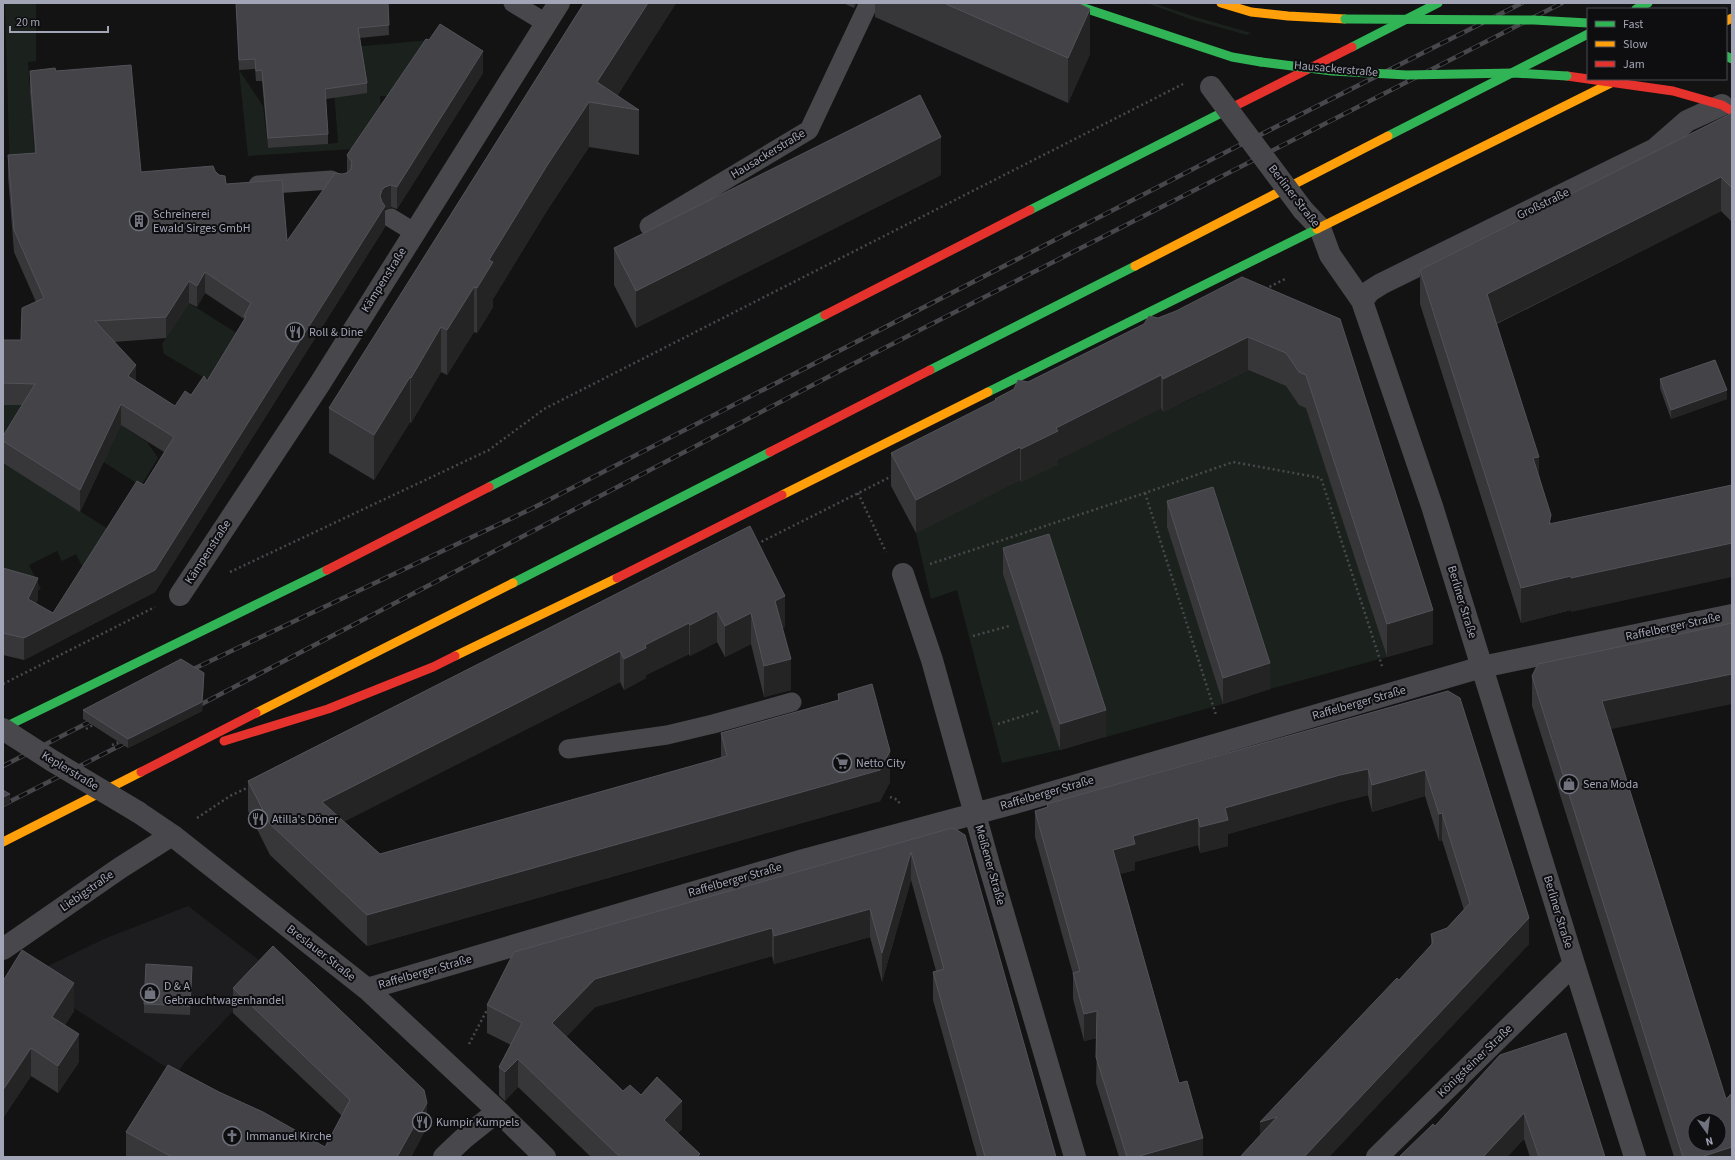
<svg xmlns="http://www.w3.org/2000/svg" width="1735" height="1160" viewBox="0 0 1735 1160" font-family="'Source Sans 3',sans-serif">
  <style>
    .built { fill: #1d1d1f }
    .green { fill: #1b221d }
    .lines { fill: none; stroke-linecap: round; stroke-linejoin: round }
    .path { stroke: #48494e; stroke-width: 2.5; stroke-dasharray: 2 3; stroke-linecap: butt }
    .lane { stroke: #47474c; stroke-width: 19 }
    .street { stroke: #47474c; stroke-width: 22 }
    .fast { stroke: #30b455; stroke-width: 9 }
    .slow { stroke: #ff9f0a; stroke-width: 9 }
    .jam { stroke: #e5322d; stroke-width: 9 }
    .rail-casing { stroke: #48484c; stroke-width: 4.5 }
    .rail { stroke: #0e0d0f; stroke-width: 3; stroke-dasharray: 9; stroke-linecap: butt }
    .street-bridge { stroke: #47474c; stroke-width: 22 }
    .fast-bridge { stroke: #30b455; stroke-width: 9 }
    .wall { fill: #37373a; fill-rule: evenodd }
    .shaded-wall { fill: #242425 }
    .building { fill: #434348; stroke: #525259; fill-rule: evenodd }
    .labels { text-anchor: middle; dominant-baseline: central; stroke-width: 4; stroke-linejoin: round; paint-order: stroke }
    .street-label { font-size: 12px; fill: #a2a5b6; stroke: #0e0d0f }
    .poi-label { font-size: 12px; fill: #a2a5b6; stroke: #0e0d0f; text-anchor: start }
  </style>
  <rect width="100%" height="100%" fill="#131313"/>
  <!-- built -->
  <path class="built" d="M188,906l84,64 -88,93 -7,11 -152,-97 79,-38z"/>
  <!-- green -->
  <path class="green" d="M5,3h31v58l-8,1 6,86 26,-2 -50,31z
    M1147,3h6l39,13 59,17 -4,2 -57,-16z
    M430,40l-38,56h-12l1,20 -14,32 -119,8 -9,-86 24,36 5,42 70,-5 -7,-94z
    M189,303l57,36 -29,46 -53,-31 -2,-10z
    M1240,367l59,24 8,18 80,248 -117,32 -28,-87 -75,-75 56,177 -163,46 -58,13 -45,-173 -26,9 -15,-66 104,-53 1,2c45,-27 93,-51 140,-74l2,4 38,-18 -2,-5z
    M3,404l30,1 -30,52z
    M121,425l26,17 11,16 -17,28 -42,-27 11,-10z
    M3,463l113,71 -33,34 -7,-14 -14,7 -5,-10 -28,14 12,24 -22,12 -16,-11z"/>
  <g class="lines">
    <!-- path -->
    <path class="path" d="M1265,289l20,-10
      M858,493l28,59
      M1145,493l71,222
      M757,544l137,-69
      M930,564l215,-71 88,-31 88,16 61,188
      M230,572l259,-122 55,-41 639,-325
      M973,636l36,-10
      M3,684l152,-77
      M998,724l41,-13
      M86,729l7,-4
      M112,745l7,-3
      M890,797l8,3 2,5
      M197,818l33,-22 21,-10
      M469,1044l19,-36"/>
    <!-- lane -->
    <path class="lane" d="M513,3l33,20
      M258,185l73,-5 10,5
      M391,218l23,14
      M649,226l160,-96 60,-127
      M568,749l99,-14 46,-11 79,-22"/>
    <!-- street -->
    <path class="street" d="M1303,210l17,18 10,27 32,46 70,205 142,458 61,193
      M1362,301l8,-10 11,-7 274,-135 32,-28 35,-16
      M903,574l29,86 58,208 85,289
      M180,595l139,-210 240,-382
      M138,812l34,23 195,154 131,122 47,46
      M3,949l117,-81 52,-33
      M367,989l436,-129 219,-59 460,-134 250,-52
      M444,1157l19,-18 35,-28
      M1377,1157l197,-193"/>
    <!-- fast -->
    <path class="fast" d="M1069,3l163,54 29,5
      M1636,9l12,-6
      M1352,47l86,-44
      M1726,56l6,3
      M1388,136l200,-102
      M1030,210l205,-104
      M930,370l205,-104
      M988,392l329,-163
      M489,487l336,-172
      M513,583l257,-131
      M3,728l324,-158"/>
    <!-- slow -->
    <path class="slow" d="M1221,3l30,9 37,4 57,3
      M1726,21l6,-3
      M1317,229l294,-146
      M1135,266l253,-130
      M782,495l206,-103
      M455,656l162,-78
      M256,713l257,-130
      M3,842l138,-70"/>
    <!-- jam -->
    <path class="jam" d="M1567,76l106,15 49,14 10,6
      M1235,106l117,-59
      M825,315l205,-105
      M770,452l160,-82
      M327,570l162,-83
      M617,578l165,-83
      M224,741l104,-32 105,-42 22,-11
      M141,772l115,-59"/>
    <defs>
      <path id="rail" d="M185,673l346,-164 699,-359 292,-147
        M192,709l661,-345 709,-361
        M3,766l94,-48
        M3,805l130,-66"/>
    </defs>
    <!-- rail casing -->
    <use href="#rail" class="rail-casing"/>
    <!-- rail -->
    <use href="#rail" class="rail"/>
    <!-- street-bridge -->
    <path class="street-bridge" d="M1211,87l92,123
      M3,729l48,31 87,52"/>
    <!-- fast-bridge -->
    <path class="fast-bridge" d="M1345,19l189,1 54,3
      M1261,62l71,9 75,4 107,-2 53,3"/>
  </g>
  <!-- wall -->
  <path class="wall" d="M236,3h152l1,32 -29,3 7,45v10l-41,6 2,35v10l-60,4 -6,-67h-6l-1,-12 -16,1z
    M584,3h92l-59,93 22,14v45l-50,-8 -41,62 -55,90v8l-16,26 -3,-1 -27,43 -6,-3 -30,51 -1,-1 -36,58 -45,-27v-45z
    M843,3h14l-3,5z
    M875,3h203l12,51 -22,49 -193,-86z
    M30,71h26l85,101 74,-1 11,13 61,57 55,-67 5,-2v-17l136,-82 -86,136 -6,-2 -6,2v18l-230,365 -131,68 -21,-5v-87l35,31 -2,4 17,10 91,-128 20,-33 -43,-27 -41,87 -77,-49v-27l19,-31h-19v-65h18l15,-38 -22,-50 -6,-75v-22l27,-2 -5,-61zM205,293l39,26 -37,62 -16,14 -16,11 -39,-24 -22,-40 52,-4 23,-35 8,4z
    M1732,113v109l-11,-11 -224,113 42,151 12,49 181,-39 -161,127v-2l-50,13 -101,-319v-34z
    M941,175l-305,153 -22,-43v-37z
    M1158,318l182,1 93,325 -46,13 -81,-249 -7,-3 -13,-19 -38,-16 -85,42 -2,-4 -103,52v4l-37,18 -1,-2 -104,53 -25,-47v-33l104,-52v-2z
    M1660,379l67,20 -56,20 -11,-31z
    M1167,501l103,188 -47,15 -56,-177z
    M750,526l35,101 -3,1 9,62 -27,7 -13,-53 -26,13 -8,-15 -27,14 -1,-2 -43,21v3l-22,12 -4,-8 -276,139 36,33 341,-96v-25l117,-33v-6l52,88 -10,19 -513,145 -97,-91 -22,-44v-30z
    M1003,548l103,188 -46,14 -57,-176z
    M1532,676l79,53 121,428h-58l-142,-451z
    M204,683l-2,28 -74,37 -45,-29v-9z
    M1448,691l81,253 -200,213h-89l20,-22 139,-155 32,-34v-12l16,-6 17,-18 -22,-70 -3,1 -14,-45 -53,16 -4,-17 -28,7 -112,32v12l-28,7 -2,-8 -63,17v8l-15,4 59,209 24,74h-84l-23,-74 1,-45 -13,3 -11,-42v-25l-38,-137v-26l12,-4v-3z
    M952,828l104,329h-79l-44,-157v-28l3,-1 -25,-91 -29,102 -12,-45 -96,27 -2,-8 -177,51 -29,30 57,54 18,4 41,34 -4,4 22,24h-109l-73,-70 -13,14 -6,-6v-28l12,-22 -24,-12v-28z
    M192,976l-2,39 -46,-2v-9z
    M3,981l71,30 -9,14 14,37 -21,31 -27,-17 -28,42z
    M233,988l194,139 -16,30h-285v-25l93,-40 106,55 17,-31 -109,-103z
    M1500,1055l105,102h-75l-6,-18 -17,18h-108l36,-31z"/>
  <!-- shaded-wall -->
  <path class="shaded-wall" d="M648,3h28l-65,103 -14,-24z
    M854,3h3l-3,5z
    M1090,9v45l-22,49v-45z
    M483,51v22l-86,136v-22z
    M589,102v45l-41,62 -55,90v8l-16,26v-45l12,-28 59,-96z
    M941,137v38l-305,153v-37z
    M1721,177v34l-234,117v-34z
    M391,185v22l-6,2v18l-230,365 -131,68v-22l131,-68 225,-374 2,-6 3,-3z
    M205,272v21l-8,14v-21z
    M189,281v22l-23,35v-21z
    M474,287v45l-27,43v-45z
    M441,327v45l-30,51v-45z
    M1248,337v33l-85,42v-33z
    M136,365v21l-8,-10z
    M1161,375v33l-103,52v4l-37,18v-33l35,-21z
    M410,377v45l-36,58v-45z
    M1727,390v9l-56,20v-9z
    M121,404v21l-41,87v-22z
    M1020,447v33l-104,53v-33z
    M1539,457v34l-6,-33z
    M1732,543v34l-161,35v-2l-50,13v-35l50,-12z
    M38,578v21l-10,21v-21z
    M785,596v31l-10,5v-31z
    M1433,610v34l-46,13v-33z
    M717,611v31l-27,14v-31z
    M751,613v31l-26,13v-31z
    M689,623v31l-43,21v3l-22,12v-31l21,-14z
    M620,651v31l-298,151v-31z
    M791,659v31l-27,7v-31z
    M1270,663v26l-47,15v-26z
    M204,673v10l-2,28 -74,37v-9z
    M1732,674v30l-130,27v-30z
    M1106,710v26l-46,14v-26z
    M890,751v31l-10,19 -513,145v-31z
    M1368,769v26l-28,7 -112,32v12l-28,7v-26l25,-19 115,-33z
    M1425,770v26l-53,16v-27z
    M10,794v9l-7,3v-9z
    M1442,813v27l-3,1v-27z
    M1198,818v27l-63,17v8l-22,6v-26l20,-14z
    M911,852v28l-29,102v-29z
    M870,909v28l-96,27v-28z
    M1529,918v26l-200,213h-25z
    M772,928v28l-177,51 -43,45v-29l43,-44z
    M192,967v9l-2,39v-9z
    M74,983v28l-22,34v-28z
    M1097,1011v27l-13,3v-27z
    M79,1034v28l-21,31v-27z
    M31,1048v28l-28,42v-28z
    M518,1059v28l-13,14v-29z
    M682,1101v28l-18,19v-28z
    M427,1103v24l-16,30h-14z
    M1524,1113v26l-17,18h-24z
    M1277,1117l-17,31v-26z
    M1203,1138v19h-67z
    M1732,1147v10h-31z"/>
  <!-- building -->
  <path class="building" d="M236,3h152l1,22 -31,3 9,55 -42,6 3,45 -60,4 -6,-68 -6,1 -1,-12 -16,1z
    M584,3h64l-51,79 42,28 -50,-8 -41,62 -59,96 4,2 -16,26 -3,-1 -27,43 -6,-3 -30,51 -1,-1 -36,58 -45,-27z
    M944,3h134l12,6 -22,49z
    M440,24l43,27 -86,136 -6,-2 -6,2 -3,3 -2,6 2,6 3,4 -230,364 -131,68 -21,-5v-65l35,10 -10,21 25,14 84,-132 7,4 30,-48 -53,-33 -41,86 -77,-49v-5l32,-52 -32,-1v-43h18l1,-32 22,-10 -30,-68 -6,-75 28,-2 -6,-82 25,-3 1,3 75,-6 10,107 72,-6 2,5 4,4 6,1 1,8 56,-4 5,61 48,-68 7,1 5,-1 4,-4 1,-7 -5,-7 79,-116 3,1zM205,272l46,31 -7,13 2,1 -39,64 -3,-5 -13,19 -6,-4 -10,15 -47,-30 8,-11 -41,-44 71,-4 23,-36 8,5z
    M920,95l21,42 -305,154 -22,-43z
    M1732,113v75l-11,-11 -234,117 52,163 -6,1 18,57 -2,9 183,-39v58l-161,35v-2l-50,12 -101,-318z
    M1242,277l98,42 93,291 -46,14 -81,-249 -7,-3 -13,-19 -38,-16 -85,42 -2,-4 -105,53 2,3 -37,18 -1,-2 -104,53 -25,-47 105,-53 -1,-1 19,-10 4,-9 10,2 116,-58 5,-8 9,2 18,-7z
    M1715,360l12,30 -56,20 -11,-31z
    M1213,487l57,176 -47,15 -56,-177z
    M750,526l35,70 -10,5 16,58 -27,7 -13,-53 -26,13 -8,-15 -27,14 -1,-2 -44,22 1,3 -22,11 -4,-8 -298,151 58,52 347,-98 -6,-23 118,-33 -1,-6 34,-10 18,67 -10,19 -513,145 -97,-91 -22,-43z
    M1049,534l57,176 -46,14 -57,-176z
    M1732,623v51l-130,27 124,398 6,-6v54l-31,10h-18l-151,-481 6,-12zM1695,1120h24v24h-24z
    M181,659l23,14 -2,29 -74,37 -45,-29z
    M1448,691l12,7 69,220 -225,239h-64l37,-40 -17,5 137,-144 2,2 34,-37 -2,-9 16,-6 23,-25 -28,-90 -3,1 -14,-44 -53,15 -4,-16 -28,6 -115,33 3,12 -28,7 -2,-9 -65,18 2,8 -22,6 66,233 8,-2 16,57 -67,19h-9l-31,-100 1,-46 -13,3 -11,-41 7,-2 -45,-160 13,-4 -1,-3z
    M3,790l7,4 -7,3z
    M952,828l5,2 8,5 91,322h-71l-52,-185 11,-3 -33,-117 -29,101 -12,-44 -96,27 -2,-8 -177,51 -43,44 71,68 7,-6 11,10 16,-18 25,24 -18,19 36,34 -3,3h-77l-102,-98 -13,13 -6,-5 23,-44 -35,-18 27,-53z
    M273,946l151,144 3,13 -30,54h-225l-46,-25 42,-67 51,27 44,20 62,35 25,-47 -117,-112z
    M22,950l52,33 -22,34 27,17 -21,32 -27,-18 -28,42v-109z
    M146,964l46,3 -2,39 -46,-2z
    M1566,1033l39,124h-66l-15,-44 -41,44h-84l34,-33 2,2 65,-71z"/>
  <!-- icons -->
  <defs>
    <symbol id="building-ring" viewBox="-11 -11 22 22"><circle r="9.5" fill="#0e0d0f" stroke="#70727d" stroke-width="1.5"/><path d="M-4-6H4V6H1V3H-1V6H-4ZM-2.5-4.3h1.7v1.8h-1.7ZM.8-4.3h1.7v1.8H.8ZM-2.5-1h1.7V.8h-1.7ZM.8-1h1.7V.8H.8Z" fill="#70727d"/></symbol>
    <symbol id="restaurant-ring" viewBox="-11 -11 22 22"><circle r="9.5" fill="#0e0d0f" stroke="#70727d" stroke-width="1.5"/><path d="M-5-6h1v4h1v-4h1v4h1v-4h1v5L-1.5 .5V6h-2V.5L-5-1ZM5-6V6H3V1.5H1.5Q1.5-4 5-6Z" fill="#70727d"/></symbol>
    <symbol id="supermarket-ring" viewBox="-11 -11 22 22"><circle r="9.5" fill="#0e0d0f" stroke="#70727d" stroke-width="1.5"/><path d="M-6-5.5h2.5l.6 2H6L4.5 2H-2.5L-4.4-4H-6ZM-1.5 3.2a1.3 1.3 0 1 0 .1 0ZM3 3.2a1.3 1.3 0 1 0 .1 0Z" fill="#70727d"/></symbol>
    <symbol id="shop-ring" viewBox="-11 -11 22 22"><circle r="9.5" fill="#0e0d0f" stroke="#70727d" stroke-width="1.5"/><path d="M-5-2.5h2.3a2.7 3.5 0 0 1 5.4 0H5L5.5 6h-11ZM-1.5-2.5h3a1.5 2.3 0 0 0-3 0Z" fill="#70727d"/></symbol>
    <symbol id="church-ring" viewBox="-11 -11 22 22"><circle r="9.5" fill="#0e0d0f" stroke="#70727d" stroke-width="1.5"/><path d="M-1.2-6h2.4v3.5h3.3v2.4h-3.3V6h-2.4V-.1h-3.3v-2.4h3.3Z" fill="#70727d"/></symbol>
  </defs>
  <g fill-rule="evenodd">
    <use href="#building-ring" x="128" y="210" width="22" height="22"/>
    <use href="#restaurant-ring" x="284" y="321" width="22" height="22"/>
    <use href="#supermarket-ring" x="831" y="752" width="22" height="22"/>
    <use href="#shop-ring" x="1558" y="773" width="22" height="22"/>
    <use href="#restaurant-ring" x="247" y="808" width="22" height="22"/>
    <use href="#shop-ring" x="139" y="982" width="22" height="22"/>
    <use href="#restaurant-ring" x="411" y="1111" width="22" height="22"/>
    <use href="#church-ring" x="221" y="1125" width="22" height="22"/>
  </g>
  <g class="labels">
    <!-- street labels -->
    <g class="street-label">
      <text transform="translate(1336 69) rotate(5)">Hausackerstraße</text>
      <text transform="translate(768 154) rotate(-31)">Hausackerstraße</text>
      <text transform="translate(1294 196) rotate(52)">Berliner Straße</text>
      <text transform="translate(1543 204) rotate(-26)">Großstraße</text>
      <text transform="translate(384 280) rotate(-58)">Kämpenstraße</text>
      <text transform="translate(208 552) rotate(-57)">Kämpenstraße</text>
      <text transform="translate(1462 602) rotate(73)">Berliner Straße</text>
      <text transform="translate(1673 627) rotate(-12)">Raffelberger Straße</text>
      <text transform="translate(1359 703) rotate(-16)">Raffelberger Straße</text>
      <text transform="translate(70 771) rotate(31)">Keplerstraße</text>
      <text transform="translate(1047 793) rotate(-16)">Raffelberger Straße</text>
      <text transform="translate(990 865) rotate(74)">Meißener Straße</text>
      <text transform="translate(735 880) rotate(-16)">Raffelberger Straße</text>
      <text transform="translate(87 891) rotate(-35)">Liebigstraße</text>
      <text transform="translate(1558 912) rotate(73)">Berliner Straße</text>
      <text transform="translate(321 953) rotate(38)">Breslauer Straße</text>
      <text transform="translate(425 972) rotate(-16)">Raffelberger Straße</text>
      <text transform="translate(1475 1061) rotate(-44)">Königsteiner Straße</text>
    </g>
    <!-- poi labels -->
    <g class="poi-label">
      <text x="153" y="214">Schreinerei<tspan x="153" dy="14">Ewald Sirges GmbH</tspan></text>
      <text x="309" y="332">Roll &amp; Dine</text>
      <text x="856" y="763">Netto City</text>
      <text x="1583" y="784">Sena Moda</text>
      <text x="272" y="819">Atilla's Döner</text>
      <text x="164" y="986">D &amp; A<tspan x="164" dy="14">Gebrauchtwagenhandel</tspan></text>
      <text x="436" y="1122">Kumpir Kumpels</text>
      <text x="246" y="1136">Immanuel Kirche</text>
    </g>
  </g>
  <!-- border -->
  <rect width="1735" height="1160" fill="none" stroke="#a2a5b6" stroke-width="8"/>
  <!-- legend -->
  <rect x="1587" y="8" width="140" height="72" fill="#0e0d0f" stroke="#494a52"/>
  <rect x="1595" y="21" width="20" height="6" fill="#30b455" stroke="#494a52"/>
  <text x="1623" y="28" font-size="12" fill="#a2a5b6">Fast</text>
  <rect x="1595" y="41" width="20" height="6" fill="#ff9f0a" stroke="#494a52"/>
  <text x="1623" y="48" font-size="12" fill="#a2a5b6">Slow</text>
  <rect x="1595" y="61" width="20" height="6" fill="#e5322d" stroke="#494a52"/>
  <text x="1623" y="68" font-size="12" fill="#a2a5b6">Jam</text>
  <!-- north arrow -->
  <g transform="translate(1707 1132) rotate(166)"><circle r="19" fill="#0e0d0f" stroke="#494a52"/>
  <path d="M0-3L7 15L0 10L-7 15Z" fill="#70727d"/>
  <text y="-6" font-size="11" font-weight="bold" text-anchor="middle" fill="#a2a5b6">N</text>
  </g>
  <!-- scale -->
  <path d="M10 26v6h98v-6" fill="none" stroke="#a2a5b6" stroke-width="2"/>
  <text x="16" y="26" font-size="12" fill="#a2a5b6" stroke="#0e0d0f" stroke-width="3" paint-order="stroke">20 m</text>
</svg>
